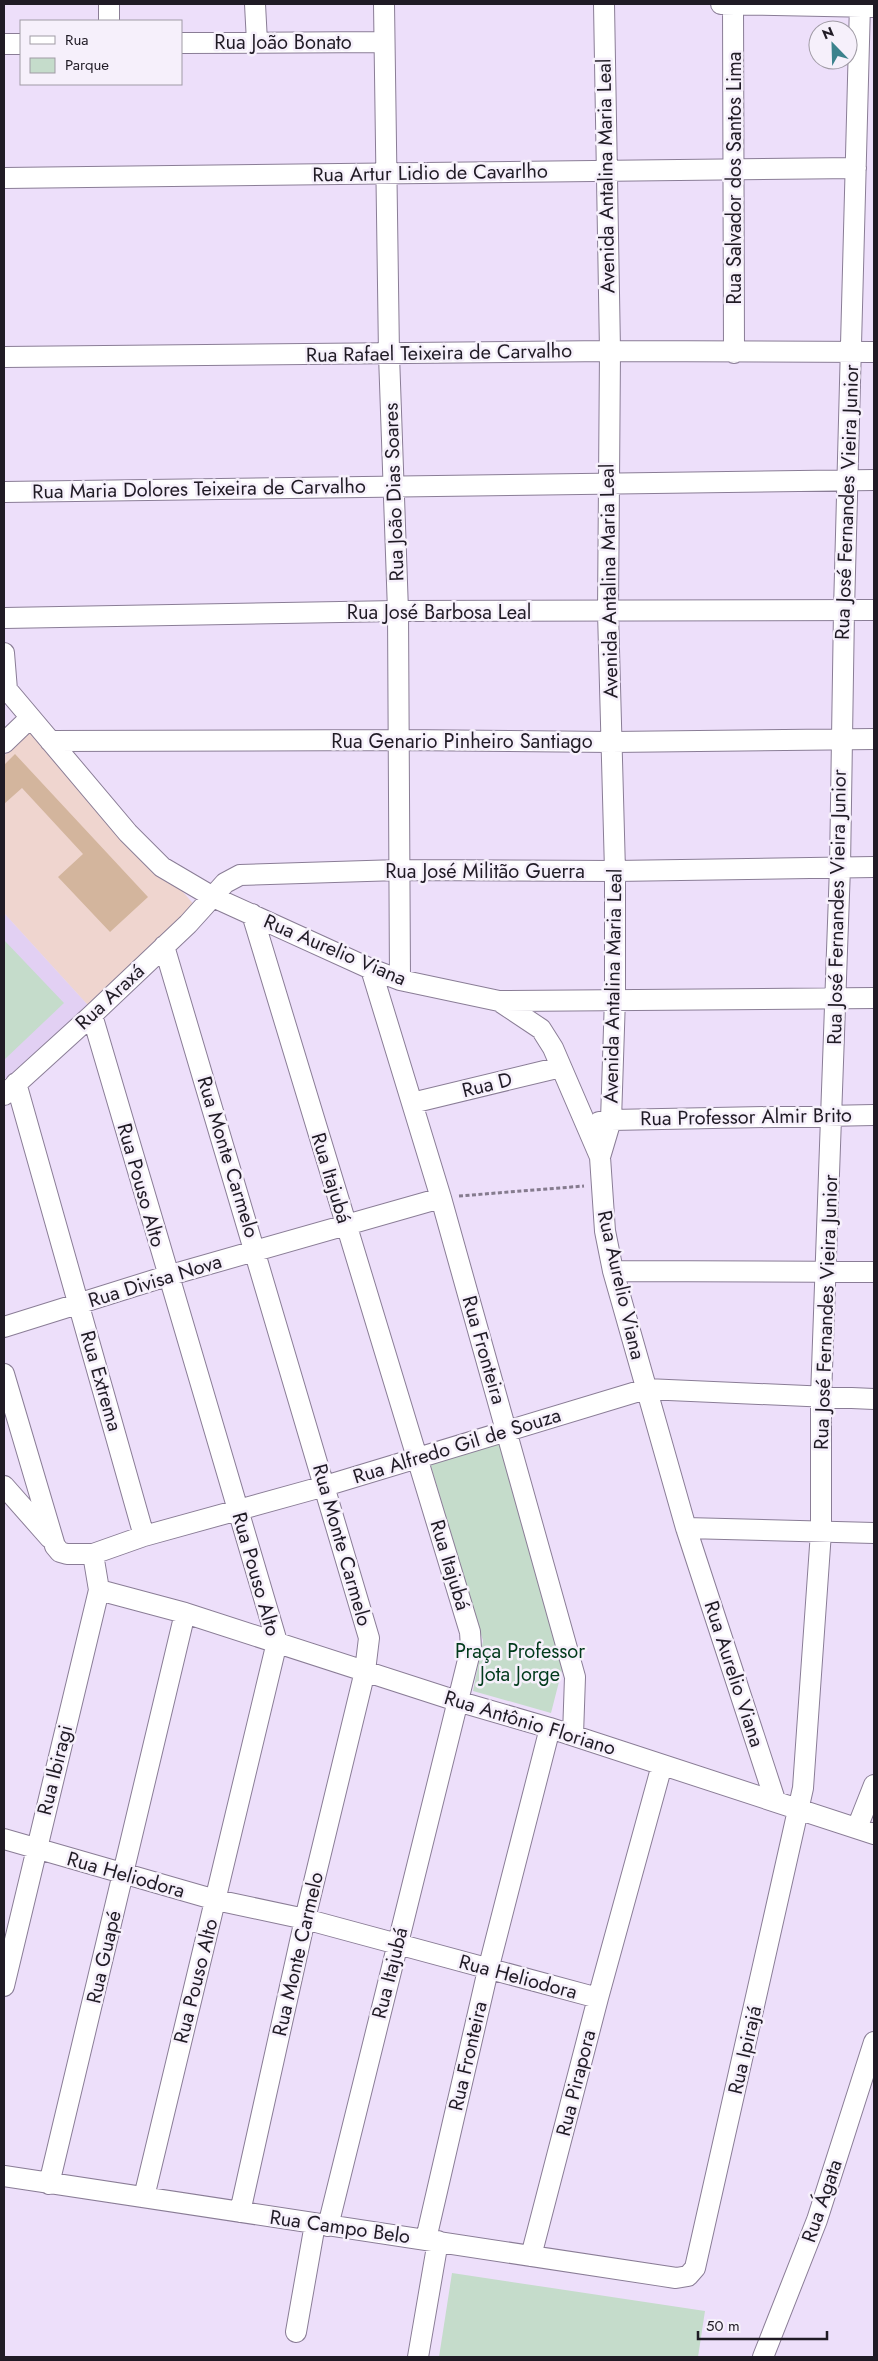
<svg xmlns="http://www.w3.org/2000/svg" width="878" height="2361" viewBox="0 0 878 2361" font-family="Jost,sans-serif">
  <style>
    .built { fill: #e2d0f3 }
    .education { fill: #efd5cf }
    .green { fill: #c5dccb }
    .building { fill: #d3b59d }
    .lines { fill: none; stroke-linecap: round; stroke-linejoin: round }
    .minor-casing { stroke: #8a7d96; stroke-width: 22 }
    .path { stroke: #857b8e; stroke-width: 3; stroke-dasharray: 4 2.5; stroke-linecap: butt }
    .minor { stroke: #fff; stroke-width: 20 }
    .labels { text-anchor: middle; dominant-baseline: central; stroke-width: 5; stroke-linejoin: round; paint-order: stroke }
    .street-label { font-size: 20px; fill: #201b25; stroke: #f6f0fb }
    .park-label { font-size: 20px; fill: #013a1b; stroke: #f6f0fb }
  </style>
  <rect width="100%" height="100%" fill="#eddffa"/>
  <!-- built -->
  <path class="built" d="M4,913l93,102 -93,87z"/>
  <!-- education -->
  <path class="education" d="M37,724l166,191 -106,100 -93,-102v-157z"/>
  <!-- green -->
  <path class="green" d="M4,940l60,63 -60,57z
    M501,1442l62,224 -12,47 -78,-22 10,-50 -53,-178z
    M452,2273l253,38 -7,46h-259z"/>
  <!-- building -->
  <path class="building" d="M15,754l133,143 -38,35 -52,-55 25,-23 -61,-66 -18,16v-39z"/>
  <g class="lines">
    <defs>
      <path id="minor" d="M255,4l2,38
        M384,4l5,351 9,256 2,369
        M721,4l153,3
        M733,4l1,349
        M109,21v-17
        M181,43l203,-1
        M4,44h17
        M4,178l852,-10
        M4,357l606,-6 264,1
        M4,492l870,-12
        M4,618l394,-7 476,-1
        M4,653l3,37
        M4,686l124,147 34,34 51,30 158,72 29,11 99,21 42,28 12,19 47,109 5,74 8,40 73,257 89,272
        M50,741l349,-1 213,2 262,-3
        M4,743l26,-25
        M252,914l218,718 1,16 -143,578
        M164,946l205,692 -4,33 -60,248 -65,293
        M371,969l70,229 134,479 -2,58
        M499,1001l375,-3
        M92,1015l185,627 -133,555
        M16,1083l128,453
        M4,1095l88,-80 96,-91 37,-41 15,-8 159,-5 216,1 259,-4
        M412,1103l149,-36
        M599,1122l12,-2 263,-5
        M600,1157l11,-37 4,-122v-127l-7,-259 2,-261 -6,-347
        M613,1271l261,1
        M4,1327l163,-51 274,-78
        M4,1374l51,172 5,6 7,2h26l51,-18 181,-50 321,-97 228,10
        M4,1486l46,52
        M686,1528l188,5
        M99,1590l86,23 272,88 93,27 324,106
        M857,1828l17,-43
        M4,1839l212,61 89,19 293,79
        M4,1986l95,-396 -6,-36
        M4,2176l672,102 12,-2 7,-8 108,-480 18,-256v-135l19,-530 4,-257 16,-606
        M49,2184l136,-571
        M426,2239l62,-269 62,-242
        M531,2256l67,-258 64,-233
        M296,2332l19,-108
        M418,2357l20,-116
        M763,2357l54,-137 57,-178"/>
    </defs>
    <!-- minor casing -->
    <use href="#minor" class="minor-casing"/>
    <!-- path -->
    <path class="path" d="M459,1196l125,-10"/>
    <!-- minor -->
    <use href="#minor" class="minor"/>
  </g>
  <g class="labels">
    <!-- street labels -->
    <g class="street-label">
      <text x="283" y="42">Rua João Bonato</text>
      <text transform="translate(430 173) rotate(-1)">Rua Artur Lidio de Cavarlho</text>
      <text transform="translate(606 176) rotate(-91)">Avenida Antalina Maria Leal</text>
      <text transform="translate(734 178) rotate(-90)">Rua Salvador dos Santos Lima</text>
      <text transform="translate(439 353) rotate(-1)">Rua Rafael Teixeira de Carvalho</text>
      <text transform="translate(199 489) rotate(-1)">Rua Maria Dolores Teixeira de Carvalho</text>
      <text transform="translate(394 492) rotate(-92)">Rua João Dias Soares</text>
      <text transform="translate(847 502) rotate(-88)">Rua José Fernandes Vieira Junior</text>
      <text transform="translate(609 581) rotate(-91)">Avenida Antalina Maria Leal</text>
      <text x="439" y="612">Rua José Barbosa Leal</text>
      <text x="462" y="741">Rua Genario Pinheiro Santiago</text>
      <text x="485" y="871">Rua José Militão Guerra</text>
      <text transform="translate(837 907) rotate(-89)">Rua José Fernandes Vieira Junior</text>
      <text transform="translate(335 950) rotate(23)">Rua Aurelio Viana</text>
      <text transform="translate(613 986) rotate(-89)">Avenida Antalina Maria Leal</text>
      <text transform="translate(110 997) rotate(-43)">Rua Araxá</text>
      <text transform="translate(487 1085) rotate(-14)">Rua D</text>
      <text transform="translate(746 1117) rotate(-1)">Rua Professor Almir Brito</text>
      <text transform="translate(228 1157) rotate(73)">Rua Monte Carmelo</text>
      <text transform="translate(331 1178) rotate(73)">Rua Itajubá</text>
      <text transform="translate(141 1185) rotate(74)">Rua Pouso Alto</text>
      <text transform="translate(155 1281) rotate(-17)">Rua Divisa Nova</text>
      <text transform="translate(621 1285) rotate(77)">Rua Aurelio Viana</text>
      <text transform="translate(826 1312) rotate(-88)">Rua José Fernandes Vieira Junior</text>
      <text transform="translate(484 1350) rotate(74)">Rua Fronteira</text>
      <text transform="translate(101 1381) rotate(74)">Rua Extrema</text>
      <text transform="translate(457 1446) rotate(-17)">Rua Alfredo Gil de Souza</text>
      <text transform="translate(342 1545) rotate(74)">Rua Monte Carmelo</text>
      <text transform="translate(450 1565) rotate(73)">Rua Itajubá</text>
      <text transform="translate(256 1574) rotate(74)">Rua Pouso Alto</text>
      <text transform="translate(734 1674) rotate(72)">Rua Aurelio Viana</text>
      <text transform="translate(530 1723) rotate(17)">Rua Antônio Floriano</text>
      <text transform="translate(55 1770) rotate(-76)">Rua Ibiragi</text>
      <text transform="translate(126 1875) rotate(16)">Rua Heliodora</text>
      <text transform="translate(298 1954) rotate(-77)">Rua Monte Carmelo</text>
      <text transform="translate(104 1957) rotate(-77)">Rua Guapé</text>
      <text transform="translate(390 1973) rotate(-76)">Rua Itajubá</text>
      <text transform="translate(518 1977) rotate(15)">Rua Heliodora</text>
      <text transform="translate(196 1981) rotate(-76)">Rua Pouso Alto</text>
      <text transform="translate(745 2050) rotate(-77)">Rua Ipirajá</text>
      <text transform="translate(468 2056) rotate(-77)">Rua Fronteira</text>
      <text transform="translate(576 2083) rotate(-76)">Rua Pirapora</text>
      <text transform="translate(822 2201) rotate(-71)">Rua Ágata</text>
      <text transform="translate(340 2227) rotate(8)">Rua Campo Belo</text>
    </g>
    <!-- park labels -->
    <g class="park-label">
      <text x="520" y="1651">Praça Professor<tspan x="520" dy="23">Jota Jorge</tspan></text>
    </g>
  </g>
  <!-- border -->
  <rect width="878" height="2361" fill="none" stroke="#201b25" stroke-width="10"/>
  <!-- legend -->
  <rect x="20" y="20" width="162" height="65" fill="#f6f0fb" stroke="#a09ba5"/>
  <rect x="30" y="36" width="25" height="8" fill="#ffffff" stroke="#a09ba5"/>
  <text x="65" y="45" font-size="15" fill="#201b25">Rua</text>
  <rect x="30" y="58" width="25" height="15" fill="#c5dccb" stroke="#a09ba5"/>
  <text x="65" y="70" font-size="15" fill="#201b25">Parque</text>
  <!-- north arrow -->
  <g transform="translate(833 45) rotate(337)"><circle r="24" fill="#f6f0fb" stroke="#a09ba5"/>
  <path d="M0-4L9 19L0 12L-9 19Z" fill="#3c828d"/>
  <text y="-8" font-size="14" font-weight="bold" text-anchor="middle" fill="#201b25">N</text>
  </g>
  <!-- scale -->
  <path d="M698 2331v8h129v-8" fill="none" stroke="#201b25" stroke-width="2.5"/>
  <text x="706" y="2331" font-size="15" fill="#201b25" stroke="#f6f0fb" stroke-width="4" paint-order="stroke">50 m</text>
</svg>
